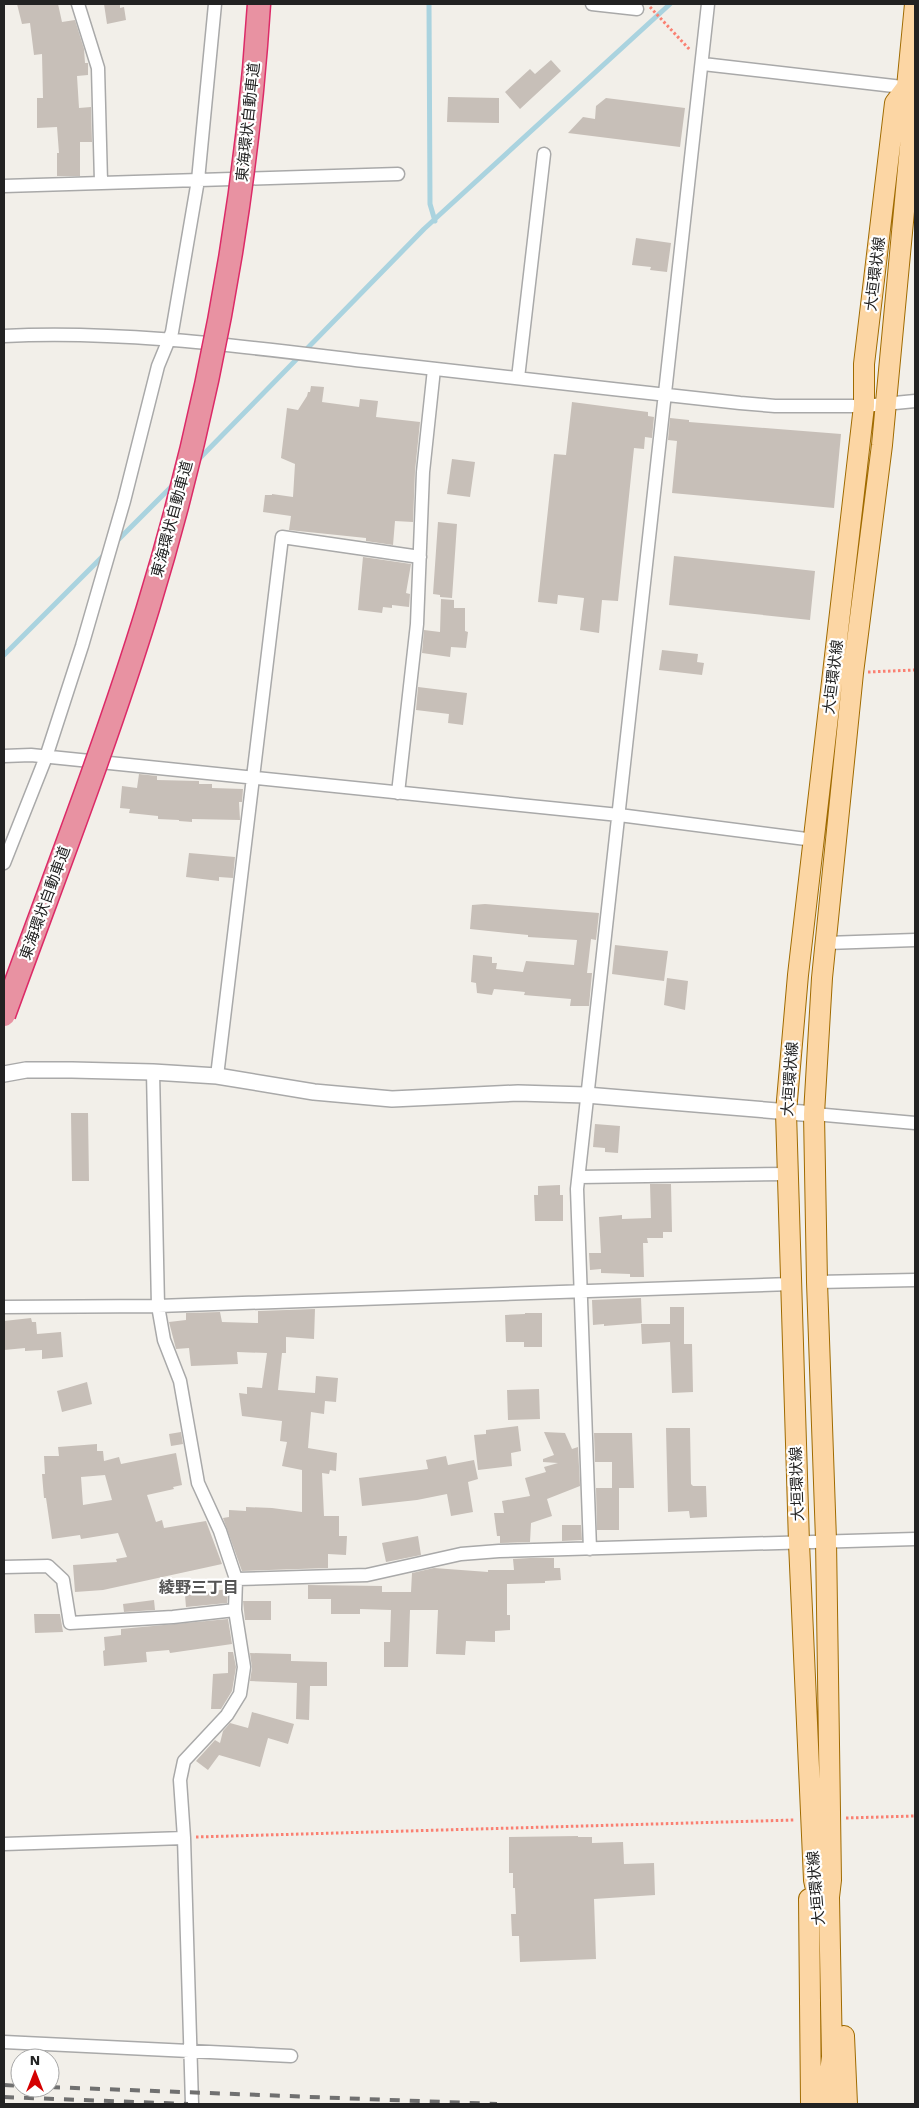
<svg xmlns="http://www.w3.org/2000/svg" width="919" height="2108" viewBox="0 0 919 2108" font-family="'Work Sans','Noto Sans JP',sans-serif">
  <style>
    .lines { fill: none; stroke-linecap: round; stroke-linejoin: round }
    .stream { stroke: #aad3df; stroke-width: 5 }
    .building { fill: #c7bfb8; fill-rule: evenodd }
    .minor-casing { stroke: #a9a9a9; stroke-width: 15 }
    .tertiary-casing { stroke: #a9a9a9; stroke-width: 18 }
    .primary-casing { stroke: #a06b00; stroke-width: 22 }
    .path { stroke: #fa8072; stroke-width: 3; stroke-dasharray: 2.5 2.5; stroke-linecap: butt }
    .minor { stroke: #fff; stroke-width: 12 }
    .tertiary { stroke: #fff; stroke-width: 15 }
    .primary { stroke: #fcd6a4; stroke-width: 20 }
    .rail { stroke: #707070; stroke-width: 4; stroke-dasharray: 10 10; stroke-linecap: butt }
    .motorway-bridge-casing { stroke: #dc2a67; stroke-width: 25; stroke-linecap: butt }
    .motorway-bridge { stroke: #e892a2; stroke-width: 22 }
    .labels { text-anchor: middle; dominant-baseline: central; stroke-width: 4.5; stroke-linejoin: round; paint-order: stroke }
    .street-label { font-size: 15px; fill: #222; stroke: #fff }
    .neighbourhood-label { font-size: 16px; font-weight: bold; fill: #555; stroke: #fff }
  </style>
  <rect width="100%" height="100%" fill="#f2efe9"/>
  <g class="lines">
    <!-- stream -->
    <path class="stream" d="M429,4l1,200 5,17
      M198,460l226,-231 246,-225
      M115,543l59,-59
      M4,655l102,-102"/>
  </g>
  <!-- building -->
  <path class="building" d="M17,4h41l4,18 13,-2 9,29 1,14h3v12l-11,1 2,32 12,-1 1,35h-12v34h-23v-23h2l-2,-26 -20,1v-30h6l-1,-44 -8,1 -4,-32 -8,1z
    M104,4h16v4l4,-1 2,13 -19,4z
    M551,60l10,11 -41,38 -15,-17 25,-23 5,5z
    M448,97l51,1v25l-52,-1z
    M606,98l79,10 -5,39 -112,-14 15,-16 12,2 1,-13z
    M636,238l35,5 -4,29 -17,-2 1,-3 -19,-2z
    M311,386l13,1 -2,15 37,5 1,-8 18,2 -2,16 44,5 -5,49 -2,51 -18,-1 -2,24 -27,-4v-3l-77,-8 2,-14 -28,-4 2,-17h7v-1l21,3 2,-33 -14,-6 6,-50 11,2 9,-14 1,-4h2z
    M572,402l76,10v4l6,1 -2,21 -7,-1 -1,12 -10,-1 -16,153 -16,-1 -3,33 -19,-3 4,-32 -26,-3 -1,9 -19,-2 16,-148 12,1z
    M670,418l19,2v2l152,12 -7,74 -162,-15 5,-52 -9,-1z
    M452,459l23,3 -5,35 -23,-3z
    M438,522l19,2 -5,74 -12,-1v-2l-7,-1z
    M674,556l141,15 -5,49 -141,-15z
    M363,557l48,7 -5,29 4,1 -1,13 -17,-2v3l-9,-1 -1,6 -24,-3z
    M441,599l13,1v8h11v23l3,1 -2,16 -15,-1 -1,10 -28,-4 2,-23 16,2z
    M662,650l36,4 -1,8 7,1 -2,12 -43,-5z
    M418,687l49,6 -4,32 -15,-2 1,-9 -33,-4z
    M139,774l18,2v4l42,1v3h13v4l31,1 -1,13h-3l1,18 -48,-1v3l-13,-1v-1l-21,-1v-3l-29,-3 1,-4 -10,-1 2,-22 15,2z
    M189,853l46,4 -2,21 -14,-1v4l-33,-4z
    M485,904l114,9 -3,27 -5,-1 -4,34h5l-3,33h-19l1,-7 -47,-4 1,-3 -31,-3 -2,6 -15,-2 -1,-10 -5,-1 2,-27 19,2v6h5l-1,6 27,3 3,-11 48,4 3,-25 -49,-3v-2l-58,-6 2,-24z
    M615,945l53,6 -4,30 -52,-7z
    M667,978l21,3 -3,29 -21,-5z
    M71,1113h17l1,68h-17z
    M595,1124l25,2 -2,27 -13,-1v-4l-12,-1z
    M650,1184h21l1,48h-9v6h-16l1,5h-5l1,34h-14v-3l-29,-1v-4l-11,1 -1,-17h12l-2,-36 23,-2v4l29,-1z
    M560,1185v10h3v26h-28l-1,-26h4v-9z
    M641,1298l1,25 -38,3v-2l-11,1 -1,-25z
    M670,1307h14v37h8l1,48 -21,1 -2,-51 -28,2 -1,-20h29z
    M315,1309l-1,30 -28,-2v16h-4l-4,37 37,3 1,-17 22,2 -2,24 -11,-1 -1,13 -13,-2 -3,36 29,5 -1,18 -6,-1 -1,4 -7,-1 2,43h15v20h8l-1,19 -18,-1v14l-86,3 -19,-53 6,-1v-7l17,1v-4l26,1 30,4v-42l-20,-4 5,-24 -7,-1 2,-20 -40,-5 -3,-23 8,1v-7l15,1 5,-35 -30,-1 1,12 -47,2 -2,-18 -13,1 -7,-27 17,-2v-7l34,-1 2,10 36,1v-12z
    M525,1313h17v34h-18v-5h-18l-1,-27 20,-1z
    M31,1318l1,4h4l1,12 24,-2 2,25 -21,2v-9l-17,1v-3l-21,2v-29z
    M87,1382l5,22 -30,8 -5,-21z
    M539,1389l1,30 -32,1 -1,-30z
    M518,1426l3,25 -10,2 1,13 -34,4 -4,-35 12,-1v-4z
    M666,1428h24l1,56 2,2h13l1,31 -17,1 -1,-7 -21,1z
    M181,1432l2,12 -12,2 -2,-12z
    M544,1432l21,1 7,16 6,-2 2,39 -33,13 5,17 -21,7 -1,19 -30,1v-7h-3l-3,-23h10l-2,-12 28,-5 -5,-18 21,-6 -2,-5 14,-4 -15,-1v-3l11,-4z
    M594,1433h38l2,55h-15v42h-22l-1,-42h16v-26h-17z
    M97,1444v7h6l1,10 15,-4 2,7 55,-11 6,32 -9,2 1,2 -27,6 9,27 6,-2 2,8 42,-7 16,43 -119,26 -28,2 -2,-27 44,-3 -1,-3 11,-2 -9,-24 -37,6 -1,-4 -28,4 -6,-41h-2l-2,-24h3l-1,-18h15l-1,-9zM105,1475l7,25 -29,5 -2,-28z
    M446,1456l2,9 26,-5 4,19 -10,3 5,30 -22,4 -4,-22 -30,6 -55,6 -3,-28 69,-9 -2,-9z
    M562,1525h19l1,15 -20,1z
    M418,1536l3,19 -35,7 -4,-19z
    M530,1558h24v10h6l1,12 -16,1v2l-38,1v31h3v15l-15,1v11l-29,-1 -1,14 -29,-1 2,-44h-28l-2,57h-24v-25h6l1,-32 -31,-1v5h-29v-15h-23v-14l74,1v6h29l1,-19 22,-5 54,4v-2h26l-1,-11z
    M228,1589l-1,14 -41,4 -1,-12z
    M154,1600l1,10 -31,2 -1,-8z
    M243,1601h28v19h-26z
    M34,1614h26l3,18 -28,1z
    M228,1619l4,25 -62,9 -1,-3 -23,2 1,10 -43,4 -1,-15 2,-1 -1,-13 17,-2v-6z
    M228,1652h5l3,15 -4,24 -11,18h-10l2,-35 15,-1z
    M250,1653l41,1v7l36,1v24h-17l-1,34 -13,-1 1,-36 -47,-2 2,-13z
    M252,1712l42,12 -6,20 -20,-6 -8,29 -41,-12 -11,15 -12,-9 19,-21 5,3 3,-12 7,-8 18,5z
    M578,1836v1h14v6l31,-1 1,22 30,-1 1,32 -61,4 2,60 -76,3 -1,-26h-7l-1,-22h5l-1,-26h-2v-15h-4v-36z"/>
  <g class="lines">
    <defs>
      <path id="minor" d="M78,4l20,64 3,114
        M592,4l45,5
        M703,64l208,24
        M4,186l394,-12
        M4,336c120,-6 241,11 361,25 125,15 250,28 375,42l35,3h89l51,-5
        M518,378l26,-224
        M4,756l27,-1 588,60 195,25
        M398,793l19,-169 6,-152 11,-103
        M4,863l42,-106 36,-111 42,-145 34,-135 14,-34 26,-152 17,-176
        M826,943l89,-3
        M153,1072l5,234 6,34 16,41 18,102 22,48 16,48 -1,31 9,57 -4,27 -13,21 -43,46 -4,19 4,58 8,266
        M217,1076l65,-539 138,20
        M814,1114l101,9
        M579,1177l209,-3
        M817,1282l98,-2
        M4,1307l154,-1 633,-22
        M590,1549l-13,-360 131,-1185
        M4,1567l44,-1 15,14 7,43 103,-6 62,-7
        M236,1579l131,-4 94,-21 38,-3 416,-12
        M4,1844l180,-6
        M4,2042l287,14"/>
      <path id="tertiary" d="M4,1074l22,-4h46l81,2 64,4 97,16 78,7 126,-6 68,2 228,19"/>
      <path id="primary" d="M809,1899l2,205
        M819,1915l-1,-17 -4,-18 -15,-337 -13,-431 12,-137 66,-569v-42l31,-261 12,-16
        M844,2036l3,68
        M830,2104l-1,-25 3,-22 -3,-160 2,-17 -5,-340 -9,-258 -3,-168 8,-136 31,-305 29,-228 32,-340 -7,-18 8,-83"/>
    </defs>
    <!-- minor casing -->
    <use href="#minor" class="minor-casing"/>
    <!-- tertiary casing -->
    <use href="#tertiary" class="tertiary-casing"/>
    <!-- primary casing -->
    <use href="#primary" class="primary-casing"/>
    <!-- path -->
    <path class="path" d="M650,7l40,43
      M868,672l47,-2
      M846,1818l69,-2
      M196,1837l599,-17"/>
    <!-- minor -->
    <use href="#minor" class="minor"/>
    <!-- tertiary -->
    <use href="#tertiary" class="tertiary"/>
    <!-- primary -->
    <use href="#primary" class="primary"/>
    <!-- rail -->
    <path class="rail" d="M4,2085l16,1
      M50,2087l447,17
      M4,2097l184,7"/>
    <defs>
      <path id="motorway-bridge" d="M4,1015c49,-135 102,-270 144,-407 60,-196 98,-400 111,-604"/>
    </defs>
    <!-- motorway-bridge casing -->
    <use href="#motorway-bridge" class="motorway-bridge-casing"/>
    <!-- motorway-bridge -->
    <use href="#motorway-bridge" class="motorway-bridge"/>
  </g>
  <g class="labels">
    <!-- street labels -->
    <g class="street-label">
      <text transform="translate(248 122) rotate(-84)">東海環状自動車道</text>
      <text transform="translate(875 274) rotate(-83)">大垣環状線</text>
      <text transform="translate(172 519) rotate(-75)">東海環状自動車道</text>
      <text transform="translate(833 677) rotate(-83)">大垣環状線</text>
      <text transform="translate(45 903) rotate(-70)">東海環状自動車道</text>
      <text transform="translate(790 1079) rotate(-86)">大垣環状線</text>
      <text transform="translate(797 1484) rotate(-92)">大垣環状線</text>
      <text transform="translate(816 1888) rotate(-95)">大垣環状線</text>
    </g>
    <!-- neighbourhood labels -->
    <g class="neighbourhood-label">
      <text x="199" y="1587">綾野三丁目</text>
    </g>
  </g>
  <!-- border -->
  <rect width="919" height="2108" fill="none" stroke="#222222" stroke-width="10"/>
  <!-- north arrow -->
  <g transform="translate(35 2073)"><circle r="24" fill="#ffffff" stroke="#a7a7a7"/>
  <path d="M0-4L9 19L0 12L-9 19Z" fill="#d40000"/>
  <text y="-8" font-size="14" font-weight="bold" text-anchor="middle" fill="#222222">N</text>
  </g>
</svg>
